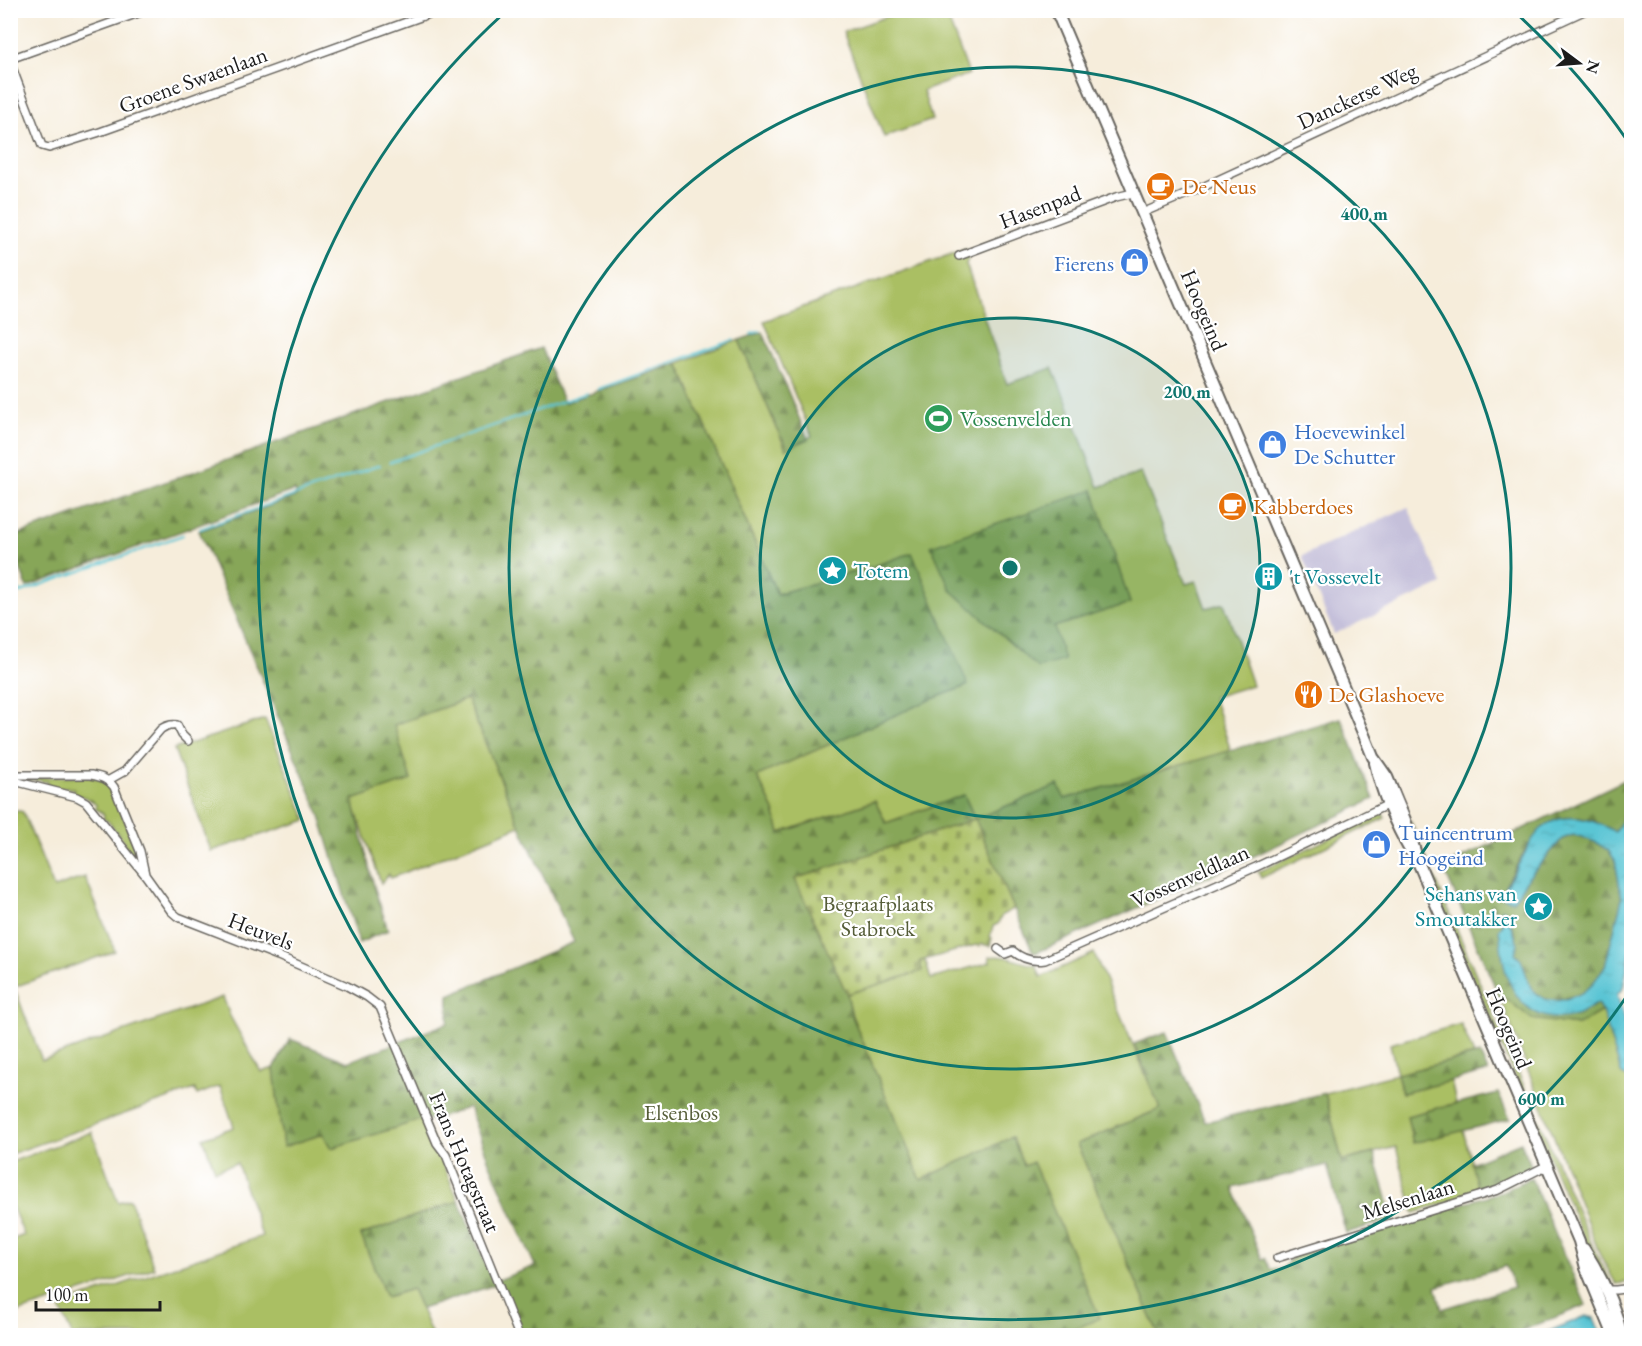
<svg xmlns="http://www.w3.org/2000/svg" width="1642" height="1346" viewBox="0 0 1642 1346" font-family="'EB Garamond',serif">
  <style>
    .industrial { fill: #c5c0da }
    .green { fill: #aabf63; stroke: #636e40; stroke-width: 1.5; fill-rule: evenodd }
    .forest { fill: url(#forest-firs); stroke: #52613a; stroke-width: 1.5; fill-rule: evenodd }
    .cemetery { fill: url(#cemetery-stones); stroke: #636e40; stroke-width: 1.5 }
    .water { fill: url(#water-ripples); stroke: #3b7078; stroke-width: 1.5 }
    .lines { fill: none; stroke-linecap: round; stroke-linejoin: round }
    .stream { stroke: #5ac5d4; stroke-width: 2 }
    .street-casing { stroke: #68655f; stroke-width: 10 }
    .secondary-casing { stroke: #68655f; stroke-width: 14 }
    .street { stroke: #fff; stroke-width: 7 }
    .secondary { stroke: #fff; stroke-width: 10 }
    .ring { fill: none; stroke: #0f766e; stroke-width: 3 }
    .labels { text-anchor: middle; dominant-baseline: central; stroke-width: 4.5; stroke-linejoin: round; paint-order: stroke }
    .street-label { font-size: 22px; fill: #1c1c1c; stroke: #fff }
    .food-label { font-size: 22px; fill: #c56008; stroke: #fff; text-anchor: start }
    .shop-label { font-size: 22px; fill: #366cbe; stroke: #fff; text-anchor: start }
    .leisure-label { font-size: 22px; fill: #27864d; stroke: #fff; text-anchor: start }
    .culture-label { font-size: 22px; fill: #0d838f; stroke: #fff; text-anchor: start }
    .park-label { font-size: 22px; fill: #555d38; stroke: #fff }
    .centre { fill: #0f766e; stroke: #fff; stroke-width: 3 }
    .ring-label { font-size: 18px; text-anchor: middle; font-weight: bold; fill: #0f766e; stroke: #fff; stroke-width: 4.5; stroke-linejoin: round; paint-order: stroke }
  </style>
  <defs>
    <pattern id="forest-firs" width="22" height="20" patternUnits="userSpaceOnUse" patternTransform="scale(1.5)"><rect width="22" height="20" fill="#87a659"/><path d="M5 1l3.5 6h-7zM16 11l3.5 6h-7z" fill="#6e8649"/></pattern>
    <pattern id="cemetery-stones" width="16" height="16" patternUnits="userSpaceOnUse" patternTransform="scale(1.5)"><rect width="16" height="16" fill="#aabf63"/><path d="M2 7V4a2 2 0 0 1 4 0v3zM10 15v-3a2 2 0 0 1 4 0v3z" fill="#8a9a51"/></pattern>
    <pattern id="water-ripples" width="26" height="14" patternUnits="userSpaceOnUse" patternTransform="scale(1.5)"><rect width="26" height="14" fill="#5ac5d4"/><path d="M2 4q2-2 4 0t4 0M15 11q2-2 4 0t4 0" fill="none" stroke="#4ea9b5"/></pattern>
  </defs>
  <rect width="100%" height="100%" fill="#fff"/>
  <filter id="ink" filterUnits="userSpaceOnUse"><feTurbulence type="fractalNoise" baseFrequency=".0167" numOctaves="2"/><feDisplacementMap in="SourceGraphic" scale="12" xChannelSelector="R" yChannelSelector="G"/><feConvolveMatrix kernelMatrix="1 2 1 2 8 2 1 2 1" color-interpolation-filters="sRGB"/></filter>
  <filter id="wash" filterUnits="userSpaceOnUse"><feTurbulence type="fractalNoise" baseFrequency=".008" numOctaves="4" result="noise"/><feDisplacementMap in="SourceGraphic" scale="24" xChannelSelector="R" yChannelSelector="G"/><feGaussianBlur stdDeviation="1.35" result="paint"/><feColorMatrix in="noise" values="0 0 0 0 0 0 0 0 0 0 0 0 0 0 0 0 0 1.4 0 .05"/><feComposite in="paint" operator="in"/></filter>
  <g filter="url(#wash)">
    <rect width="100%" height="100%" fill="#f6eddb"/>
    <!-- industrial -->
    <path class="industrial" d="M1408,507l34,77 -108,50 -32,-78z"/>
    <!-- green -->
    <path class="green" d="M905,10l40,1 24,63 -46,17 9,29 -48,17 -41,-105z
      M966,249l3,7 -3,8 41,120 45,-16 14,32 33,87 42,-14 45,111 10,-3 10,27 18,-5 28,82 -39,12 18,54 -167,48 -6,-14 -83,34 -11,-24 -78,28 -12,-22 -94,32 -6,-22 -17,-35 168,-74 42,-16 -55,-133 -44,15 -91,26 -99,-231 61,-23 47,109 26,-13 -48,-115zM1093,490l37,113 -76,24z
      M467,699l53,127 -129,52 -2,-4 -8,9 -29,-83 59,-20 -18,-55z
      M265,719l42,101 -96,31 -37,-102z
      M20,777h73l13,5 9,10 23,64 -2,2 -12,-12 1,-3 -17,-22 -5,-2 1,-4 -4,-4 -5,-2 1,-4 -4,-4 -8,-4 -16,-4 6,-2 -1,-3 -4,1 -1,-2 -8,2 -12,-3 -2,1 -4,-1 5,-2v-3l-5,1 -1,-2 -5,1 -1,-2 -10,2 -5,-2z
      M11,809l12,3 31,76 31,-11 30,74 -101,36 28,73 181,-63 7,19 31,56 13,-4 9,79 40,-13 8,14 92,-29 36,82 -98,34 25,62 26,-9 20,47h-360l-13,-29 203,-70 -25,-73 -22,7 -12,-32 31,-11 -14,-41 -23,9 -2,-6 -184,65z
      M1382,813l3,5 -124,60 -3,-6z
      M1410,820l185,432 17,33 -9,-6 -18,-37 -170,-399z
      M1094,953l66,156 -83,35 82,191h-101l41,-17 -75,-152 -12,-29 -91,43 -69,-164 -5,-22 75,-23 -3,-9 6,-2 6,19 59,-17 -1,-5c17,-4 31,7 47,8l5,12z
      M1504,996l28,23 45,6 25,-14 20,64 6,3h3v204l-15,2 -16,-29 -100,-257z
      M1461,1024l13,31 -76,19 4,19 49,-12 5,22 -49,13 6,26 50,-12 16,63 -65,20 -18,-66 -54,14 -17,-68 72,-19 -7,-30z
      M92,1132l26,70 12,-3 24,69 -143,47v-75l13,-5 -13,-31v-42z"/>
    <!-- forest -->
    <path class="forest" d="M763,332l45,107 -22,10 -47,-109z
      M541,348l23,55 114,-40 99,231 91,-26 44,-15 56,132 -43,17 -168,74 17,35 6,22 95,-32 11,22 78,-28 11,24 83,-34 7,14 276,-81 33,81 -124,59 -212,94 -3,1 -3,-3 -57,-131 -180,60 52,115 5,22 69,164 91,-43 12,29 9,-4 67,156 -42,18 -536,-1 -22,-52 -79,26 -9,-20 -26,8 -25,-62 98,-34 34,81 42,-16 -46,-104 -20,-55 -36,13 -10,-1 -92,29 -8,-14 -40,13 -9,-79 16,-29 58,23 100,-39 1,-28 125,-53 -54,-116 -53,-127 -73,26 17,55 -58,20 21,86 14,44 -29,13 -40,-130 -120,-282 98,-35 -2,-6 -268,97 -16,-43v-7z
      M1093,490l37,113 -76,24 10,33 -26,8 -87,-78 -20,-44z
      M1631,777c0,19 -4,40 -16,55l-21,-11 -14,-3h-15l-37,27 -26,47 12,8 14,-22 34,-39 11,-4 9,2 13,5 13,8 7,10 7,39 -17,67 -13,19 -12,9 -24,7 -11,-2 -9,-5 -5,-6 -16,-34 1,-18 -11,-25 -3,-2v47l50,62c17,-1 32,-3 45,-15l5,8 -24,14 -46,-6 -28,-22 -4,1 -57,-131z
      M1167,1032l38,90 120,-29 17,68 32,-8 19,66 -47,14 -19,-68 -94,23 29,71 3,-1 5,11c18,2 14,-5 24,-14l209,-64 28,-13 55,127 -65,26 -3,4h-359l-82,-191 83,-35 -26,-65zM1506,1266l8,21 -72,22 -6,-22z
      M1480,1054l8,18 -86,21 -5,-19z
      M1498,1093l12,26 -97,24 -6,-27z
      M1521,1142l12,28 -30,16 -24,7 -8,-30z"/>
    <!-- cemetery -->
    <path class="cemetery" d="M975,819l39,90 -12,6 -4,9 -5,2 -3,11 2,1 -2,8 -9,-2 -1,2 -4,-1 -56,16 2,10 -75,23 -52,-115z"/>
    <!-- water -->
    <path class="water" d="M1631,795v155l-8,38 -6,7 14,43v40h-3l-6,-3 -20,-64 -5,-8c-35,27 -72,17 -89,-24 -6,-16 -7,-34 -9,-50l4,-5 -3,-14 2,-1 3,2 13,32 -3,11 6,6 10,28 5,6 9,5 11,2 10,-2 14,-5 12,-9 13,-19 17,-67 -7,-39 -7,-10 -13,-8 -13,-5 -9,-2 -11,4 -34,39 -15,23 -11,-4v-5c7,-11 13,-21 19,-32 6,-11 11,-23 20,-31 21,-20 53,-10 74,3l4,-5z
      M1586,1316l8,2 7,17h-61z"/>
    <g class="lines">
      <!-- stream -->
      <path class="stream" d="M751,334l9,-3
        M598,389l136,-49
        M390,462l197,-69
        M200,529l180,-64
        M10,596l173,-61"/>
    </g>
  </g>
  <g filter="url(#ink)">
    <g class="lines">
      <defs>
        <path id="street" d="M10,59l137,-49
          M10,62l32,84 7,2 48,-15 343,-123
          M1142,213l52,-22 392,-181
          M959,256l157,-59 17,-4
          M10,775h81c11,2 17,4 23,12l26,64 5,23
          M10,780l67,17 9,5 60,74 25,35 7,6 100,39 69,30 20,11 13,10 57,136 9,12 73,181
          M109,780l16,-9 36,-42c6,-4 10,-5 16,-4l5,10 6,6
          M998,949l7,5 8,-3c9,8 19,11 32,9l211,-93 135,-64
          M1277,1258l221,-68 48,-24
          M1604,1290h12l16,-2"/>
        <path id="secondary" d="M1056,10l308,725 9,22 14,20 18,43 14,44 160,377 7,27 28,68
          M1375,763c7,31 21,63 37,91
          M1584,1249c16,25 31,57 38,87"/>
      </defs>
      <!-- street casing -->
      <use href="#street" class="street-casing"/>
      <!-- secondary casing -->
      <use href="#secondary" class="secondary-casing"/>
      <!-- street -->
      <use href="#street" class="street"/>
      <!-- secondary -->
      <use href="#secondary" class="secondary"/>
    </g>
  </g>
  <!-- distance rings -->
  <circle cx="1010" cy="568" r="250" fill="#0f766e" fill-opacity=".12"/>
  <g class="ring">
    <circle cx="1010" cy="568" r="250"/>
    <circle cx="1010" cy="568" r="501"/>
    <path d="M1629 993A751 751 0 1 1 503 14M1517 14A751 751 0 0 1 1629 143"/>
  </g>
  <!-- icons -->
  <defs>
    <symbol id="cafe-disc" viewBox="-11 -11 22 22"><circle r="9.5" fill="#e8710a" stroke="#fff"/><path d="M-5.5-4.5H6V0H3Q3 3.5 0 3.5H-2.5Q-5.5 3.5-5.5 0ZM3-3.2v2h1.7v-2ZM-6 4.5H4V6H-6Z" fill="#fff"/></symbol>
    <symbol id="shop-disc" viewBox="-11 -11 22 22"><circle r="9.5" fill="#3f7fe0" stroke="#fff"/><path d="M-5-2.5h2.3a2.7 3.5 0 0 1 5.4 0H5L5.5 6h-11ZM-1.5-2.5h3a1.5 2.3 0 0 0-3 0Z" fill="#fff"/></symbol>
    <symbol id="stadium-disc" viewBox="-11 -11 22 22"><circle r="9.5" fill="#2e9e5b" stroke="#fff"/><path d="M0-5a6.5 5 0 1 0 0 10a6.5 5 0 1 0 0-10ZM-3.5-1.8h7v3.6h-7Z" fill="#fff"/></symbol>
    <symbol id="sight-disc" viewBox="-11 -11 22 22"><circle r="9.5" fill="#0f9aa8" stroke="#fff"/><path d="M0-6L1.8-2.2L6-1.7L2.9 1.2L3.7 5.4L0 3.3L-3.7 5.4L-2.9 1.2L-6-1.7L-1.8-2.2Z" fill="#fff"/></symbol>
    <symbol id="building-disc" viewBox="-11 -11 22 22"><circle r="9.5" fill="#0f9aa8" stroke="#fff"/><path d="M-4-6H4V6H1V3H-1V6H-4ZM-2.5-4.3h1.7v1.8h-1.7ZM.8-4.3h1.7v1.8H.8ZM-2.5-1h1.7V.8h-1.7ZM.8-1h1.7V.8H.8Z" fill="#fff"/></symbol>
    <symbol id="restaurant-disc" viewBox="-11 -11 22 22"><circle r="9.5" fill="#e8710a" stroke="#fff"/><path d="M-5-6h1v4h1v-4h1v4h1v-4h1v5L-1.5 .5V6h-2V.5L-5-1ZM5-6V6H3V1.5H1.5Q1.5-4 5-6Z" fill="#fff"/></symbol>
  </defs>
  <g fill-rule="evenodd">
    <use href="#cafe-disc" x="1144" y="170" width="33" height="33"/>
    <use href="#shop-disc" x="1118" y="246" width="33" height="33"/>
    <use href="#stadium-disc" x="922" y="402" width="33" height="33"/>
    <use href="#shop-disc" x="1256" y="428" width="33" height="33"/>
    <use href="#cafe-disc" x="1216" y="490" width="33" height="33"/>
    <use href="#sight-disc" x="816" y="554" width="33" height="33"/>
    <use href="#building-disc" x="1252" y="560" width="33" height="33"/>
    <use href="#restaurant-disc" x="1292" y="678" width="33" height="33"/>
    <use href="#shop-disc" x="1360" y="828" width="33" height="33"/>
    <use href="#sight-disc" x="1522" y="890" width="33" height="33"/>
  </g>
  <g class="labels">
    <!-- street labels -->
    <g class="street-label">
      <text transform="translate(193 80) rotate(-20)">Groene Swaenlaan</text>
      <text transform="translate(1357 96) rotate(-25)">Danckerse Weg</text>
      <text transform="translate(1040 207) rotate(-21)">Hasenpad</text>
      <text transform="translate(1204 310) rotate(67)">Hoogeind</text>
      <text transform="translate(1190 876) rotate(-24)">Vossenveldlaan</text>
      <text transform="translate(261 931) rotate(21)">Heuvels</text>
      <text transform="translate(1509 1028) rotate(67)">Hoogeind</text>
      <text transform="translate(465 1162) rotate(67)">Frans Hotagstraat</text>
      <text transform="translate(1408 1199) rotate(-17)">Melsenlaan</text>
    </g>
    <!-- food labels -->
    <g class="food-label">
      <text x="1182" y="186">De Neus</text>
      <text x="1253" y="506">Kabberdoes</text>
      <text x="1329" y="694">De Glashoeve</text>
    </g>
    <!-- shop labels -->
    <g class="shop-label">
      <text x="1114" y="263" text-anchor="end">Fierens</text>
      <text x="1294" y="431">Hoevewinkel<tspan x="1294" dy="25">De Schutter</tspan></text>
      <text x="1398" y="832">Tuincentrum<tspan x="1398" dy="25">Hoogeind</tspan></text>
    </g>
    <!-- leisure labels -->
    <g class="leisure-label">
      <text x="960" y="418">Vossenvelden</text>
    </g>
    <!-- culture labels -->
    <g class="culture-label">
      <text x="853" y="570">Totem</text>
      <text x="1289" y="576">'t Vossevelt</text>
      <text x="1517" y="893" text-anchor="end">Schans van<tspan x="1517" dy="25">Smoutakker</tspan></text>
    </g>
    <!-- park labels -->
    <g class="park-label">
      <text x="878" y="903">Begraafplaats<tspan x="878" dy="25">Stabroek</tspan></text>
      <text x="681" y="1112">Elsenbos</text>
    </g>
  </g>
  <circle cx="1010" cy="568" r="9" class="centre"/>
  <g class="ring-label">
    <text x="1364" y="220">400 m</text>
    <text x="1187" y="398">200 m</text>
    <text x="1541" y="1105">600 m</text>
  </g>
  <!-- margin -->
  <rect width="1642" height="1346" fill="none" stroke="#fff" stroke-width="36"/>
  <!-- north arrow -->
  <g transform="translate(1579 63) rotate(106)" stroke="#ffffff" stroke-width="4.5" paint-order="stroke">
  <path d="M0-4.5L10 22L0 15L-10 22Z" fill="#1c1c1c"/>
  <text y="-9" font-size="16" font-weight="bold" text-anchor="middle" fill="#1c1c1c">N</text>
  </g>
  <!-- scale -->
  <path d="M36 1301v9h124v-9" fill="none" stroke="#1c1c1c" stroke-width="3"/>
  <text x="45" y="1301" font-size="18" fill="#1c1c1c" stroke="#ffffff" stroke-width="4.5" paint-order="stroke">100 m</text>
</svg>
